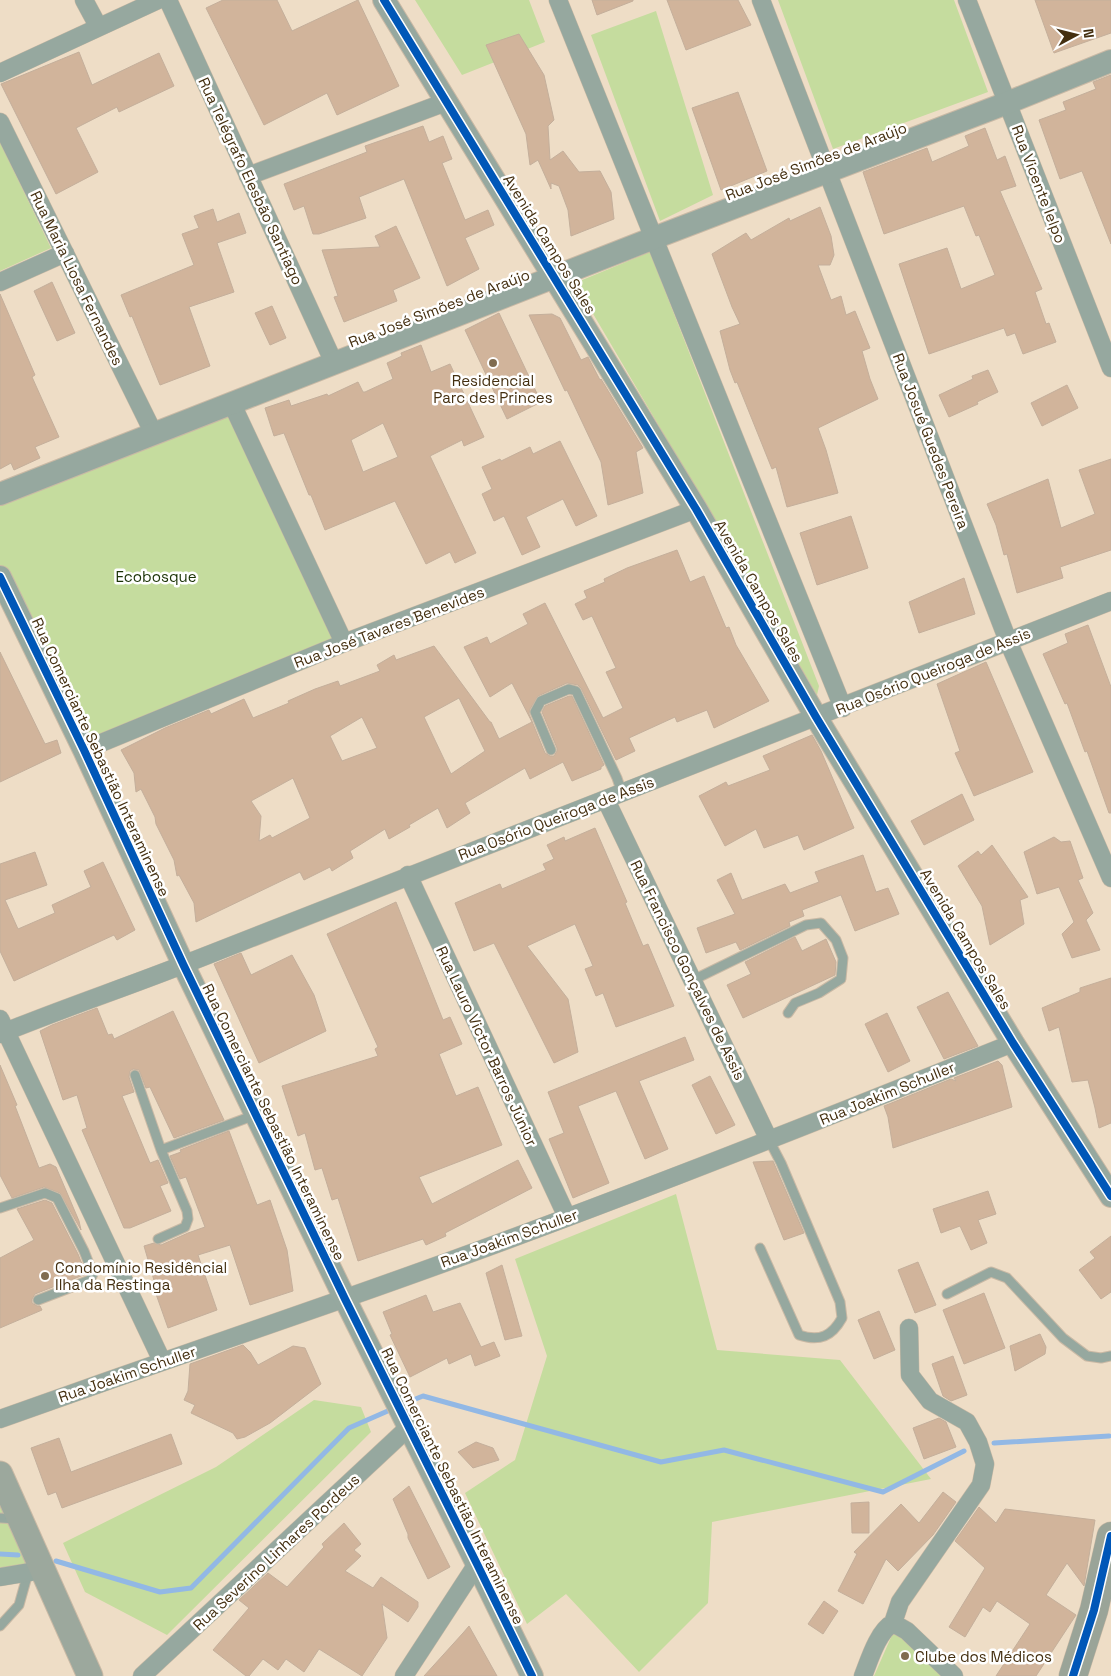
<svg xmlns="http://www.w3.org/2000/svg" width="1111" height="1676" viewBox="0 0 1111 1676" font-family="'Space Grotesk',sans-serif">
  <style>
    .green { fill: #c5dc9e }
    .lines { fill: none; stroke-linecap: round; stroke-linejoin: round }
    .stream { stroke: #92b8e5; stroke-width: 5 }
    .building { fill: #d1b49b; stroke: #c4af9b; fill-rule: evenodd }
    .service-casing { stroke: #c9b9a5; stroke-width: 11 }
    .minor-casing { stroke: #c9b9a5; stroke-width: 19 }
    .tertiary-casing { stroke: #c9b9a5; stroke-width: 24 }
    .secondary-casing { stroke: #c9b9a5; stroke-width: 27 }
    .primary-casing { stroke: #c9b9a5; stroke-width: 29 }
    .service { stroke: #96a89f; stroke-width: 9 }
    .minor { stroke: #96a89f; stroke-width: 18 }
    .tertiary { stroke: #96a89f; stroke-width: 22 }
    .secondary { stroke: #9ca89d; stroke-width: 25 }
    .primary { stroke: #9aa498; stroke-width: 28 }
    .cycleway-casing { stroke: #fff; stroke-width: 11 }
    .cycleway { stroke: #0057b8; stroke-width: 8 }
    .poi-dot { fill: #806c50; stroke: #fff; stroke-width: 2 }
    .labels { text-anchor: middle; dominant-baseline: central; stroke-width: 5; stroke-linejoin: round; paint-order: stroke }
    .street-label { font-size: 15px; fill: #442f10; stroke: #fff }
    .poi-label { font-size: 15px; fill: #442f10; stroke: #fff; text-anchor: start }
    .park-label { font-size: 15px; fill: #1a3205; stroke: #fff }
  </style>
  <rect width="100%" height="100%" fill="#eeddc6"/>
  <!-- green -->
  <path class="green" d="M415,0h114l16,42 -83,33z
    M778,0h176l34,92 -155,57z
    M656,11l57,184 -53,26 -69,-186z
    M0,142l51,106 -51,23z
    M650,252l169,434 -2,9 -242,-412z
    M232,404l112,239 -260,107 -84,-173v-83z
    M676,1194l41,156 123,10 91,119 -219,43 -4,81 -69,69 -73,-78 -39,30 -62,-131 50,-33 32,-104 -32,-97z
    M314,1400l47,7 10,25 -204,203 -82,-43 -22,-49 153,-76z
    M0,1482l43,92 -43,7z
    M897,1633l52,43h-75l18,-41z"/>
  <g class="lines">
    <!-- stream -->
    <path class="stream" d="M408,1402l15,-6 238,66 63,-12 159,42 81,-41
      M994,1443l115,-7
      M0,1554l18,1
      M56,1561l104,31 31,-4 158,-160 41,-18"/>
  </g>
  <!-- building -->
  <path class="building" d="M223,0h54l15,31 66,-31 41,86 -62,29 -10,-22 -63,32 -58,-117z
    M592,0h41v1l-36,14z
    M667,0h71l13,25 -65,25z
    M1035,0h76v33l-57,20z
    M519,34l25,41 10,45 -6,6 2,34 13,-9 16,21 21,-1 11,21 3,27 -43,17 -3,-26 -9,-24 -8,-3v6l-13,-29 -8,5 -4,-31 -40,-89z
    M79,52l13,33 67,-32 15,33 -55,26 -2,-5 -41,21 22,44 -42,22 -55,-110z
    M1111,75v169l-29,-73 -22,8 -21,-59 27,-10 -3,-8 33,-13 -3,-7z
    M738,92l29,79 -46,19 -29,-82z
    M423,126l6,16 14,-6 9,23 -10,4 23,57 23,-10 6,15 -29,13 14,31 -32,17 -43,-107 -45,18 7,21 -47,16h-6l-9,-28 -10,4 -10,-26 83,-32 -2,-6z
    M985,128l12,32 8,-4 11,30 -16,5 42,98 -7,3 11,32 3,-1 7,19 -33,12 -8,-21 -8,3 -3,-8 -75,26 -30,-90 48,-16 14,41 34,-14 -16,-40 -3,1 -12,-30 -80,28 -21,-62 64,-24 5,14 37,-16 -4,-10z
    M820,207l11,29 3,19 -4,10h-12l13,35 10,-4 5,19 9,-4 15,37 -8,3 8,28 8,20 -60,29 8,22 12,43 -51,14 -11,-40 -4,2 -35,-87 -2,1 -5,-13 -10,-39 20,-7 -8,-17 -20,-53 34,-21 5,7 38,-22 1,3z
    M213,209l4,13 22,-9 7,20 -29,10 17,49 -45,15 21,59 -50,19 -28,-69 -2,1 -9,-22 73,-30 -12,-31 17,-6 -5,-12z
    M396,226l24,52 -27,12 4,11 -53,21 -10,-25 4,-1 -16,-46 58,-3 -5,-11z
    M52,282l23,51 -18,8 -23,-50z
    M0,294l35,81 -3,2 27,60 -24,10 5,11 -26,12 -3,-7 -11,6z
    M272,306l14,32 -16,7 -15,-32z
    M499,313l42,89 -34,17 -42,-89z
    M552,314l8,4 21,42 7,-3 12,23 1,-1 42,69 -7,4 7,41 -35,12 -7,-43 -34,-72 -2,1 -36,-76z
    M421,345l10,27 19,-8 34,73 -20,9 -2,-6 -32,16 46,97 -21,10 -5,-11 -24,12 -31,-63 -70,29 -14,-35h-2l-25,-62 -10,3 -9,-28 24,-8 2,6 36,-12 1,2 30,-14 5,10h2l28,-13 -6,-16 15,-7 -1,-3zM383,423l15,34 -35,15 -12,-32z
    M988,370l10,22 -21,10 1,2 -29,13 -10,-22 34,-16 -1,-3z
    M1067,385l11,23 -36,18 -11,-23z
    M560,441l37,75 -21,10 -13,-27 -37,18 14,30 -18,8 -18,-39 -10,5 -12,-27 10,-5 -10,-22 18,-8 1,2 29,-14 3,7z
    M1111,459v91l-51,17 3,11 -46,15 -10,-39 -3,1 -8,-30 -9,-21 61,-25 13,49 34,-14 -16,-44z
    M851,516l17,52 -51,17 -17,-52z
    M677,550l13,32 14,-6 22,52 3,-1 7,18 33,56 -55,27 -7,-18 -30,12 -2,-5 -46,21 6,13 -19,9 -35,-72 -3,-3 -11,-2 -29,13 -8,13 -1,5 16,39 5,3h4l3,-5v-3l-15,-36 3,-6 24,-10h3l32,69 -3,2v2l-29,12 -9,-19 -33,17 -5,-11 -60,35 5,10 -23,15 -9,-20 -29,17 1,2 -21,12 -4,-10 -35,22 3,7 -21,13 -2,-4 -26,13 -4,-8 -104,50 -2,-19 -15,-28 -2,1 -3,-16 -18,-36 -1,-7 -14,-28 -5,3 -2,-19 -13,-23 44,-22 44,-18 2,4 33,-15 9,19 36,-15 -1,-2 27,-12 23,-8 2,5 40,-15 -3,-6 17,-10 2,5 38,-14 56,76h1l8,17 33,-17 -20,-39 -22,14 -26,-50 23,-10 3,7 38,-20 -5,-10 22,-11 58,115 20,-10 -17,-36 10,-4 -24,-52 -9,4 -8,-16 12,-6 -3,-7 21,-9 -1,-3 23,-11zM459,698l26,53 -34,23 -27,-57zM362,717l15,31 -35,13 -12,-25zM293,778l17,40 -38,20 -2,-3 -11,6 2,-25 -10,-15z
    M964,578l11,36 -56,19 -10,-31z
    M1088,625l23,62v126h-2l-22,-62 -2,1 -18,-49 -2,1 -22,-50 25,-11 -3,-9z
    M0,652l45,92 12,-4 4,13 -61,29z
    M986,662l47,110 -59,24 -19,-43 5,-2 -23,-67z
    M812,735l9,16 33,77 -50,22 -6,-15 -34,13 -8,-19 -31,17 -26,-50 27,-14 2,4 42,-16 -7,-14z
    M962,794l12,26 -50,25 -13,-24z
    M595,828l32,74 -2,1 18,43 5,-2 26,62 -58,21 -13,-34 -7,3 -11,-27 8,-3 -18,-42 -48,22 41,53 10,53 -24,11 -60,-120 -20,8 -19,-48 45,-19 2,5 44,-19 -3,-6 11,-5 -7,-14 17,-8 1,4z
    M1054,837l7,5 9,-1 13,37 -5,2 15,33 -7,7 14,30 -28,8 -10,-24 12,-12 -15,-35 -22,7 -13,-42z
    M992,845l36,52 -8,3 4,24 -34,21 -8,-39 -24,-40 20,-15 3,4z
    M35,852l12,33 -42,15 13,29 37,-16 -3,-8 39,-18 -7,-16 19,-9 32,68 -18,10 -3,-5 -100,46 -14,-30v-87z
    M863,855l13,37 12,-4 11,26 -44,17 -14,-36 -39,15 2,6 -15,6 1,4 -50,24 -4,-8 -30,11 -9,-25 38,-14 -18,-34 14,-7 11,27 43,-16 5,9 29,-11 -4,-10z
    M396,902l47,118 7,-3 12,27 -23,10 17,42 22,-9 24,58 -83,32 13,27 86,-44 14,28 -87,45 1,3 -20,9 -3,-6 -65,22 -20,-63 -6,2 -10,-32 -7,2 -10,-37 -7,3 -16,-50 96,-30 -3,-7 3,-2 -51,-113z
    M795,937l7,14 24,-12 10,23 -1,13 -92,43 -16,-33 24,-11 -6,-12z
    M241,953l10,22 41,-20 22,40 12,36 -67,32 -45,-99z
    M1111,978v145l-12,5 -4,-20 -7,-28 -16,2 -13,-55 -10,4 -7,-23 38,-16v-4z
    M948,992l30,54 -34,13 -27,-52z
    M97,1008l11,27 4,-1 2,5 59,-28 51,109 -50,18 -24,-51 -4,1 -7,-18 -6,-1 -3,2 -1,6 5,15 -12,4 28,67 8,-3 10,23 -8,3 11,25 -41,17h-6l-42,-98 5,-2 -10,-33 -14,5 -23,-69 12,-6z
    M887,1013l23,48 -22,11 -23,-48z
    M685,1037l9,23 -55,21 29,68 -23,10 -29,-68 -38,15 31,77 -36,15 -24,-59 15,-6 -16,-41z
    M998,1061l4,4 10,42 -119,41 -5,-31 -4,-11 67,-27 5,2 -2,-3z
    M0,1065l17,40 -2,1 24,62 11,-4 6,3 23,54 2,9 -21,-37 -16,-6 -32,11 -12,-23z
    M710,1076l25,49 -19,9 -24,-49z
    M229,1131l28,74 13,-5 17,50 6,41 -43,14 -20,-60 -32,10 19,55 -49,18 -12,-34h2l-14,-48 10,-3 7,2 27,-12 17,-6 -19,-50 -6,2 -10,-23 11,-4 -1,-2z
    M773,1161l31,72 -20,7 -31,-78z
    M988,1191l8,23 -18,6 9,23 -16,7 -11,-24 -19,7 -8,-24z
    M45,1200l7,3 26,51 8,20 -51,20 -3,5v4l5,3h3l2,4 -42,18v-70l34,-18 -17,-31z
    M1111,1236v56l-10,7 -22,-29 16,-12 -5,-6z
    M918,1262l18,43 -21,8 -17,-43z
    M502,1265l20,71 -17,4 -19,-67z
    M984,1293l21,55 -41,16 -21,-54z
    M426,1295l7,17 27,-9 21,44 13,-5 6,14 -25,10 -4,-12 -22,10 -2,-6 -37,19 -20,-42 2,-1 -9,-22z
    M879,1311l16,39 -21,9 -16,-39z
    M1040,1334l6,13 -1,7 -30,17 -5,-25z
    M243,1345l7,7 8,13 35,-19 12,2 16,36 -51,39 -25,14 -8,2 -4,-6 -42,-20 4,-8 -11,-5 4,-9 2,-27z
    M953,1356l14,39 -16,6 -8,-5 -11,-32z
    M939,1418l7,4 10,25 -32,12 -11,-31z
    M171,1434l11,30 -120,44 -6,-16 -8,3 -17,-47 28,-10 12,34z
    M476,1442l17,6 6,12 -26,8 -15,-16z
    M409,1486l41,81 -22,12 -20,-41v-4l-15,-35z
    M943,1492l13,10 -23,33 -35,36 -12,-12 -23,45 -25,-13 19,-37 -3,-2 47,-48 18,19z
    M869,1502v31h-17l-1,-30z
    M979,1507l17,16 9,-14 90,11 -11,66 -17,-23 -21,32 30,20 -40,61h-40l34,-52 -33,-23 -7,11 -7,-5 -18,30 -16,-10 36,-59 -30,-27z
    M344,1523l17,21 -7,6 7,6 -16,15 28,17 8,-11 37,25v5l-10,15 -26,-18 5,34 -25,38 -43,-27 -15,23 -18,-13 -8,11 -15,-11 -14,17h-3l-33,-26 36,-42 -10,-8 29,-27 19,14 37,-40 -2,-3z
    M824,1601l14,10 -15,23 -15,-10z
    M469,1626l28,50h-73l39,-43z"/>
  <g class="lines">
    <defs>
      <path id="service" d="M551,750l-16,-38 6,-11 28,-12 7,2 41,87 5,15
        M693,980l113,-55 15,-2 15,17 7,18 -2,21 -22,14 -24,10 -7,10
        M135,1075l26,75
        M0,1208l45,-15 12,5 27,53 9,23 -3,6 -52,20
        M158,1239l27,-12 3,-8 -1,-8 -26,-61 94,-35
        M760,1248l39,87c21,7 33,1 43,-17l-2,-16 -59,-139 -12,-23
        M947,1294l44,-22 16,6 56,60 24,18 14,2 10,-2
        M0,1518l17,1
        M0,1626l19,-21 9,-32"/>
      <path id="minor" d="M84,0l14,26
        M168,0l166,363
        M558,0l285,708
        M761,0l247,641 103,237
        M967,0l144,368
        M0,73l158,-73
        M0,122l154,312
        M248,176l198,-74
        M0,282l65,-29
        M232,404l112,239
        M84,750l260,-107 352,-134
        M606,800l163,340
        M408,875l159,342
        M0,1019l162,342
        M0,1034c61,-25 124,-46 185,-70 309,-121 617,-242 926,-363
        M0,1419c114,-41 229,-80 343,-120 226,-79 448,-167 670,-256
        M0,1577l42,-7
        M893,1623l7,-21 81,-117 4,-21 -7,-22 -11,-20 -37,-21 -20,-26 -1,-47
        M893,1623l14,8 47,45
        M142,1676l267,-249
        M404,1676l73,-112
        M863,1676c6,-15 15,-45 30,-53"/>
      <path id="tertiary" d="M384,0l312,509 120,208 197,326 98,153
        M0,494l654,-256 353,-135 104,-42
        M0,577l84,173 99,214 162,335 132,265 55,112"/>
      <path id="secondary" d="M0,1474l90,202"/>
      <path id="primary" d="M1073,1676l21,-66 17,-74"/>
    </defs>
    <!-- service casing -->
    <use href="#service" class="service-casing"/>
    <!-- minor casing -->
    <use href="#minor" class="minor-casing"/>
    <!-- tertiary casing -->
    <use href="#tertiary" class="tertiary-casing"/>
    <!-- secondary casing -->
    <use href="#secondary" class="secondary-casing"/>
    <!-- primary casing -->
    <use href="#primary" class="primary-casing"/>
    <!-- service -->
    <use href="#service" class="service"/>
    <!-- minor -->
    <use href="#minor" class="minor"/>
    <!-- tertiary -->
    <use href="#tertiary" class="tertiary"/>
    <!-- secondary -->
    <use href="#secondary" class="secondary"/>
    <!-- primary -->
    <use href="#primary" class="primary"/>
    <defs>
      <path id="cycleway" d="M384,0l312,509 120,208 197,326 98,153
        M0,577l84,173 99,214 162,335 132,265 55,112
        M1073,1676l21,-66 17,-74"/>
    </defs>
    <!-- cycleway casing -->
    <use href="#cycleway" class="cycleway-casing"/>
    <!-- cycleway -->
    <use href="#cycleway" class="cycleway"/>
  </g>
  <!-- markers -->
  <g class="poi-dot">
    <circle cx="493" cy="363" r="5"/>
    <circle cx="45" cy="1276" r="5"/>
    <circle cx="905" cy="1656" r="5"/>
  </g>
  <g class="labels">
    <!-- street labels -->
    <g class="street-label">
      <text transform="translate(816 161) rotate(-21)">Rua José Simões de Araújo</text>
      <text transform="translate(251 181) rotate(65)">Rua Telégrafo Elesbão Santiago</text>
      <text transform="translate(1039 184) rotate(69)">Rua Vicente Ielpo</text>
      <text transform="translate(550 244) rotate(58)">Avenida Campos Sales</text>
      <text transform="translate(77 278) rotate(64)">Rua Maria Liosa Fernandes</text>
      <text transform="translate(439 308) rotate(-21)">Rua José Simões de Araújo</text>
      <text transform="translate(931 441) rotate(69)">Rua Josué Guedes Pereira</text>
      <text transform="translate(759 591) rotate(60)">Avenida Campos Sales</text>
      <text transform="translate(389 627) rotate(-21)">Rua José Tavares Benevides</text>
      <text transform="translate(933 671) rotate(-22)">Rua Osório Queiroga de Assis</text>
      <text transform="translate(101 757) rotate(65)">Rua Comerciante Sebastião Interaminense</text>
      <text transform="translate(556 818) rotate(-21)">Rua Osório Queiroga de Assis</text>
      <text transform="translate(966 939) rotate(59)">Avenida Campos Sales</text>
      <text transform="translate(688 970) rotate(64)">Rua Francisco Gonçalves de Assis</text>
      <text transform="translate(487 1046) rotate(65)">Rua Lauro Victor Barros Júnior</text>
      <text transform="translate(887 1093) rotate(-22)">Rua Joakim Schuller</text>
      <text transform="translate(274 1122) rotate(64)">Rua Comerciante Sebastião Interaminense</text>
      <text transform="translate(509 1238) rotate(-20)">Rua Joakim Schuller</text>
      <text transform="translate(127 1374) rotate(-19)">Rua Joakim Schuller</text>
      <text transform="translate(453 1486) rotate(64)">Rua Comerciante Sebastião Interaminense</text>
      <text transform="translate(276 1552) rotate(-43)">Rua Severino Linhares Pordeus</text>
    </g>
    <!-- poi labels -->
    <g class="poi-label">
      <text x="493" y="380" text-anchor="middle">Residencial<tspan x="493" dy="17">Parc des Princes</tspan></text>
      <text x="55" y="1267">Condomínio Residêncial<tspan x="55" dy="17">Ilha da Restinga</tspan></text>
      <text x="915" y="1656">Clube dos Médicos</text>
    </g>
    <!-- park labels -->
    <g class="park-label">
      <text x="156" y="576">Ecobosque</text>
    </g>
  </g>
  <!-- north arrow -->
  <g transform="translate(1076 35) rotate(83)" stroke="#ffffff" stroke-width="4" paint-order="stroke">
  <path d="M0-4L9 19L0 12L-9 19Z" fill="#442f10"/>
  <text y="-8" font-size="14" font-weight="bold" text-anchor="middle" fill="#442f10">N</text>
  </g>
</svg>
